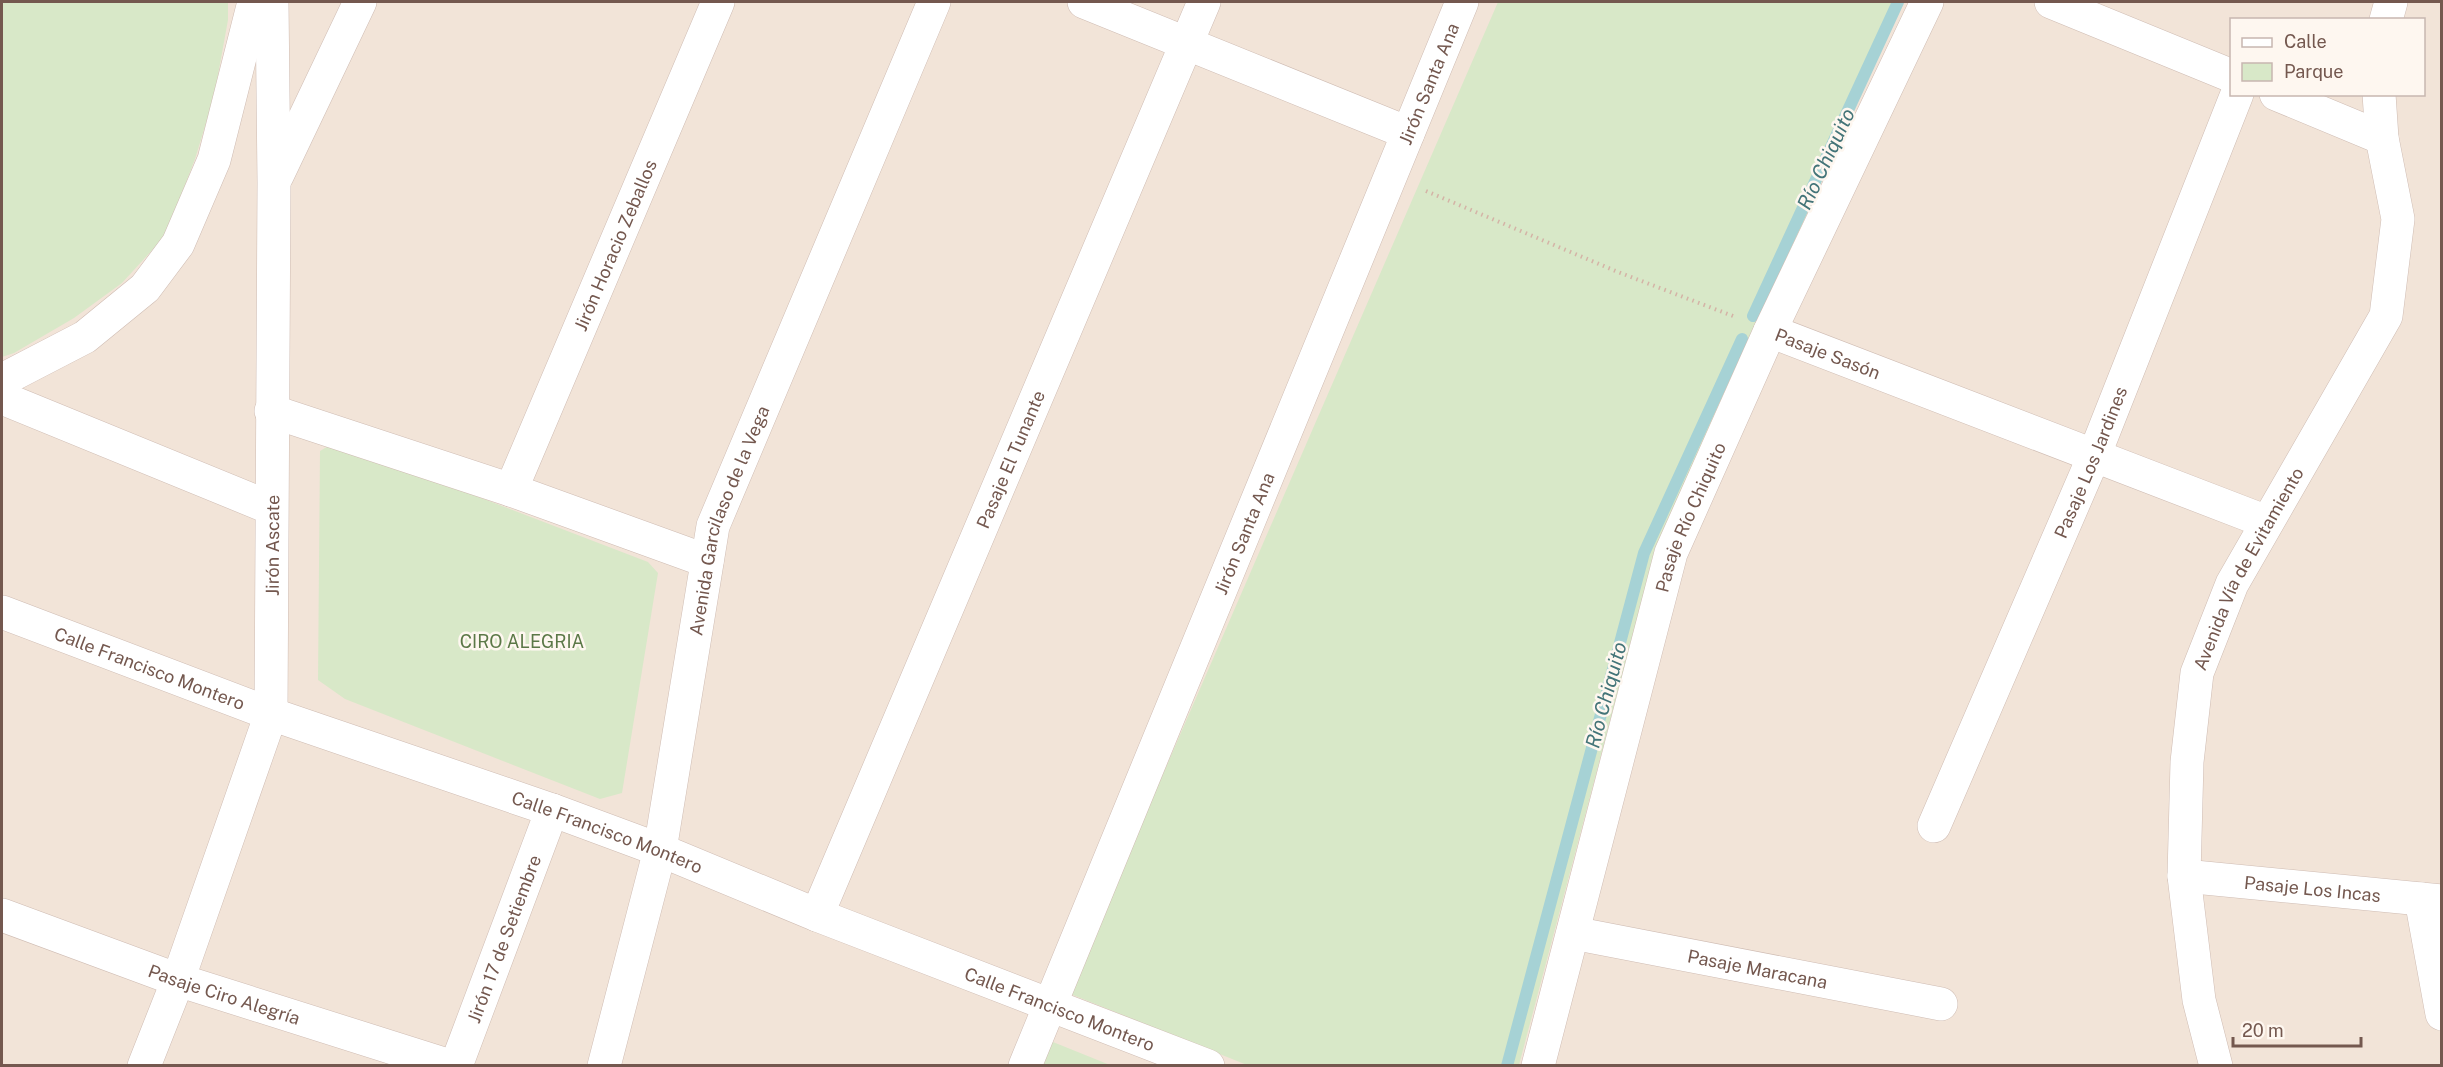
<svg xmlns="http://www.w3.org/2000/svg" width="2443" height="1067" viewBox="0 0 2443 1067" font-family="'Public Sans',sans-serif">
  <style>
    .residential { fill: #f2e4d8; fill-rule: evenodd }
    .green { fill: #d8e8c8 }
    .lines { fill: none; stroke-linecap: round; stroke-linejoin: round }
    .stream { stroke: #a6d2d5; stroke-width: 12 }
    .minor-casing { stroke: #cfbcb3; stroke-width: 34 }
    .path { stroke: #d4b3a6; stroke-width: 4; stroke-dasharray: 1.5 4.5; stroke-linecap: butt }
    .minor { stroke: #fff; stroke-width: 33 }
    .labels { text-anchor: middle; dominant-baseline: central; stroke-width: 5; stroke-linejoin: round; paint-order: stroke }
    .street-label { font-size: 18px; fill: #74584f; stroke: #fef7f0 }
    .park-label { font-size: 18px; fill: #5b7847; stroke: #fef7f0 }
    .water-label { font-size: 20px; font-style: italic; fill: #437478; stroke: #fef7f0 }
  </style>
  <rect width="100%" height="100%" fill="#fbf2e9"/>
  <!-- residential -->
  <path class="residential" d="M2,2h2439v1063h-2439zM2232,20h192v74h-192z"/>
  <!-- green -->
  <path class="green" d="M2,2h226v18l-14,77 -19,62 -29,76 -44,48 -48,35 -60,35 -12,4z
    M1498,2h404l-248,553 -135,510h-272l-179,-72z
    M335,442l313,120 10,11 -36,220 -22,6 -255,-100 -27,-19 2,-229z
    M1048,1040l62,25 -72,1z"/>
  <g class="lines">
    <!-- stream -->
    <path class="stream" d="M1753,316l145,-314
      M1507,1066l137,-513 98,-214"/>
    <defs>
      <g id="minor">
        <path d="M1084,2l324,131"/>
        <path d="M2051,2l181,74"/>
        <path d="M2386,20l5,-18"/>
        <path d="M2276,94l106,44"/>
        <path d="M277,176l83,-174"/>
        <path id="s1" d="M1770,331l497,191"/>
        <path d="M2,380l83,-43 60,-49 33,-44 36,-84 40,-158"/>
        <path d="M2,398l269,110"/>
        <path d="M271,411l240,79 196,71"/>
        <path id="s2" d="M511,490l207,-488"/>
        <path id="s3" d="M2,612l269,102 281,96 108,40 157,65 391,151"/>
        <path id="s4" d="M1934,826l160,-370 143,-362"/>
        <path id="s5" d="M2184,876l258,25"/>
        <path d="M2421,899l21,115"/>
        <path id="s6" d="M2,915l176,65 272,86"/>
        <path id="s7" d="M817,915l387,-913"/>
        <path id="s8" d="M1573,933l368,71"/>
        <path id="s9" d="M144,1066l34,-86 93,-266 3,-531 -2,-181"/>
        <path id="s10" d="M456,1066l96,-256"/>
        <path id="s11" d="M604,1066l56,-216 53,-324 221,-524"/>
        <path id="s12" d="M1025,1066l437,-1064"/>
        <path id="s13" d="M1538,1066l133,-513 99,-222 157,-329"/>
        <path id="s14" d="M2216,1066l-17,-66 -15,-124 3,-114 10,-89 35,-89 154,-268 12,-97 -16,-81 -3,-44"/>
      </g>
    </defs>
    <!-- minor casing -->
    <use href="#minor" class="minor-casing"/>
    <!-- path -->
    <path class="path" d="M1426,191l192,81 115,44"/>
    <!-- minor -->
    <use href="#minor" class="minor"/>
  </g>
  <g class="labels">
    <!-- street labels -->
    <g class="street-label">
      <text stroke="none"><textPath href="#s12" startOffset="1062">Jirón Santa Ana</textPath></text>
      <text stroke="none"><textPath href="#s2" startOffset="266">Jirón Horacio Zeballos</textPath></text>
      <text stroke="none"><textPath href="#s1" startOffset="62">Pasaje Sasón</textPath></text>
      <text stroke="none"><textPath href="#s7" startOffset="495">Pasaje El Tunante</textPath></text>
      <text stroke="none"><textPath href="#s4" startOffset="396">Pasaje Los Jardines</textPath></text>
      <text stroke="none"><textPath href="#s13" startOffset="570">Pasaje Río Chiquito</textPath></text>
      <text stroke="none"><textPath href="#s11" startOffset="561">Avenida Garcilaso de la Vega</textPath></text>
      <text stroke="none"><textPath href="#s12" startOffset="576">Jirón Santa Ana</textPath></text>
      <text stroke="none"><textPath href="#s9" startOffset="543">Jirón Ascate</textPath></text>
      <text stroke="none"><textPath href="#s14" startOffset="513">Avenida Vía de Evitamiento</textPath></text>
      <text stroke="none"><textPath href="#s3" startOffset="158">Calle Francisco Montero</textPath></text>
      <text stroke="none"><textPath href="#s3" startOffset="644">Calle Francisco Montero</textPath></text>
      <text stroke="none"><textPath href="#s5" startOffset="129">Pasaje Los Incas</textPath></text>
      <text stroke="none"><textPath href="#s10" startOffset="136">Jirón 17 de Setiembre</textPath></text>
      <text stroke="none"><textPath href="#s8" startOffset="188">Pasaje Maracana</textPath></text>
      <text stroke="none"><textPath href="#s6" startOffset="236">Pasaje Ciro Alegría</textPath></text>
      <text stroke="none"><textPath href="#s3" startOffset="1130">Calle Francisco Montero</textPath></text>
    </g>
    <!-- park labels -->
    <g class="park-label">
      <text x="522" y="641">CIRO ALEGRIA</text>
    </g>
    <!-- water labels -->
    <g class="water-label">
      <text transform="translate(1826 159) rotate(-65)">Río Chiquito</text>
      <text transform="translate(1606 695) rotate(-75)">Río Chiquito</text>
    </g>
  </g>
  <!-- border -->
  <rect width="2443" height="1067" fill="none" stroke="#74584f" stroke-width="6"/>
  <!-- legend -->
  <rect x="2230" y="18" width="195" height="78" fill="#fef7f0" stroke="#c7b7b0" stroke-width="1.5"/>
  <rect x="2242" y="38" width="30" height="9" fill="#ffffff" stroke="#c7b7b0" stroke-width="1.5"/>
  <text x="2284" y="48" font-size="18" fill="#74584f">Calle</text>
  <rect x="2242" y="63" width="30" height="18" fill="#d8e8c8" stroke="#c7b7b0" stroke-width="1.5"/>
  <text x="2284" y="78" font-size="18" fill="#74584f">Parque</text>
  <!-- scale -->
  <path d="M2233 1037v9h128v-9" fill="none" stroke="#74584f" stroke-width="3"/>
  <text x="2242" y="1037" font-size="18" fill="#74584f" stroke="#fef7f0" stroke-width="4.5" paint-order="stroke">20 m</text>
</svg>
